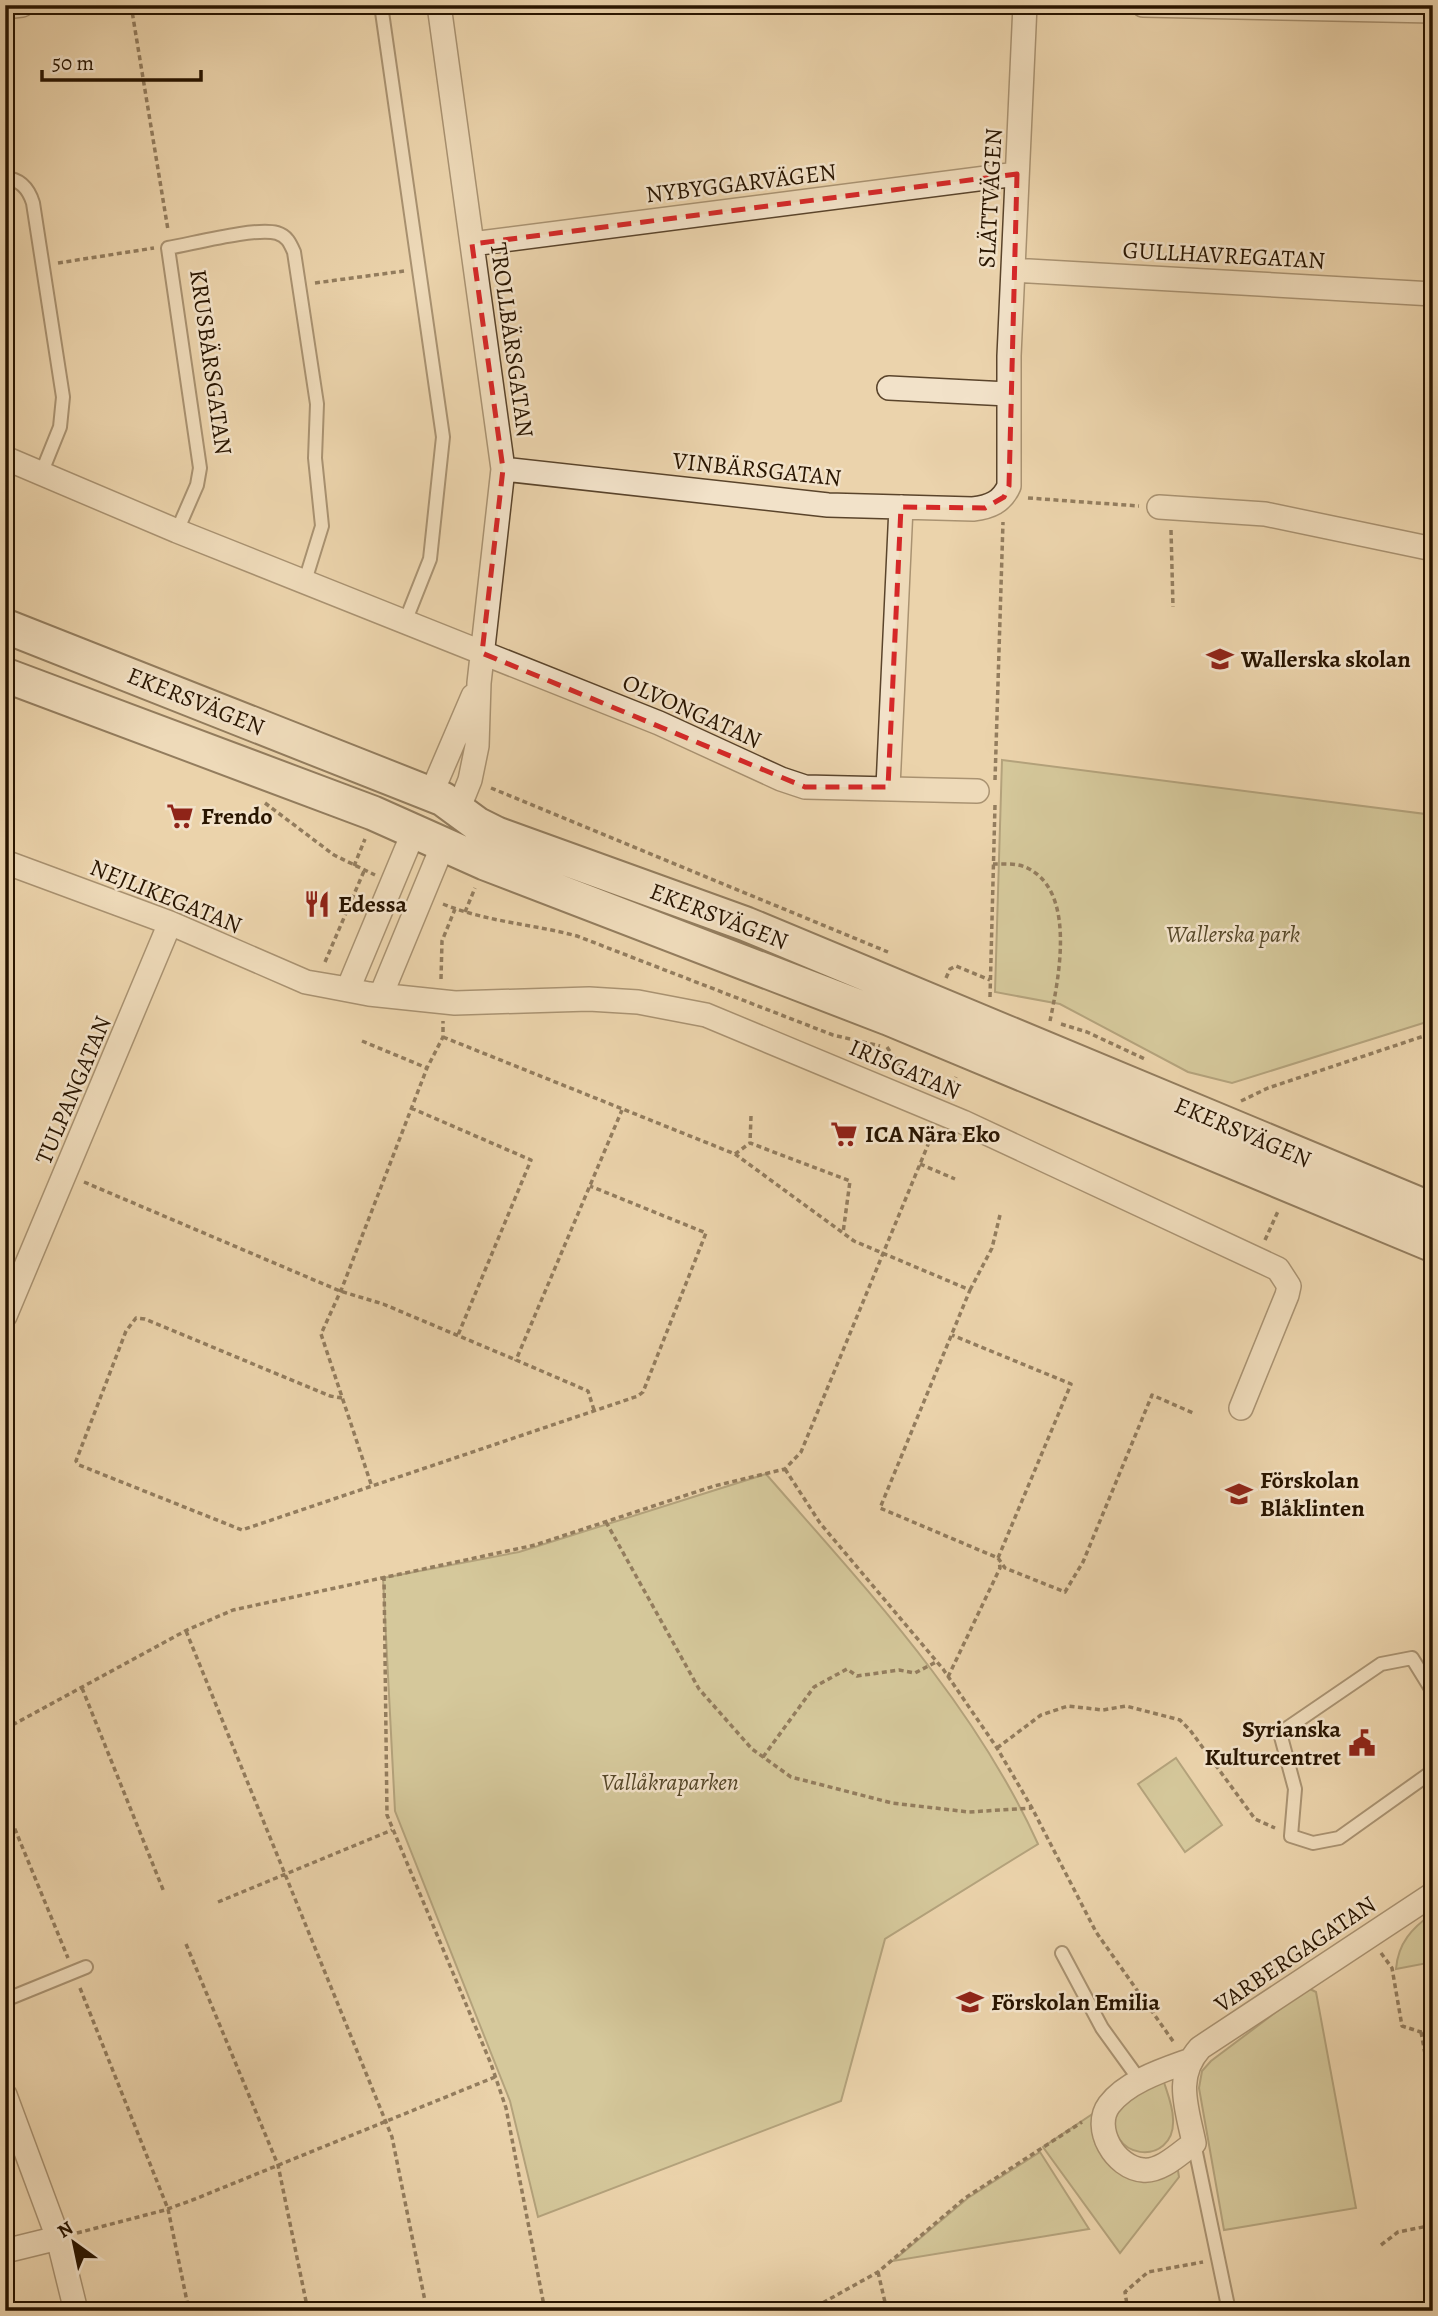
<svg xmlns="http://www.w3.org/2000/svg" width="1438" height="2316" viewBox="0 0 1438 2316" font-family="Alegreya,serif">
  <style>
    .green { fill: #bbbb87; stroke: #726844; stroke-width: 2 }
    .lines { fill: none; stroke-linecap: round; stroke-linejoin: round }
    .lane-casing { stroke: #5a442b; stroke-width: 16 }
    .street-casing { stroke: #5a442b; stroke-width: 26 }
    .secondary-casing { stroke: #291500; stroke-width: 37 }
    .path { stroke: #291500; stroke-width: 3.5; stroke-dasharray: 5 3.5; stroke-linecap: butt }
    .lane { stroke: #f2e2c9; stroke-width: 12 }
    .street { stroke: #f2e2c9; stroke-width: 23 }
    .secondary { stroke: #f2e2c9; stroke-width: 33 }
    .marked { fill: none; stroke: #d62828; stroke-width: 5; stroke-dasharray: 14 9; stroke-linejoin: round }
    .labels { text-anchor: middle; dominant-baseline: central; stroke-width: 5; stroke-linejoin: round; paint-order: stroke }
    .street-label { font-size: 24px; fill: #291500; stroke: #f2e2c9 }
    .poi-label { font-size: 24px; font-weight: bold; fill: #291500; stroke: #f2e2c9; text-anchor: start }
    .park-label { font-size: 24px; font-style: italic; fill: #554728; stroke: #f2e2c9 }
  </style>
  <rect width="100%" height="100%" fill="#ebd3ac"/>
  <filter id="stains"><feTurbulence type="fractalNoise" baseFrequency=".00286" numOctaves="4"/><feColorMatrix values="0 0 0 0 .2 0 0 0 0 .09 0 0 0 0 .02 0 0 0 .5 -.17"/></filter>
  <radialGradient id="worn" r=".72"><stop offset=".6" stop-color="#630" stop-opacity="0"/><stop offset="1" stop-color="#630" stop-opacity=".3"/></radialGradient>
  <!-- green -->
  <path class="green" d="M1002,760l431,55v205l-201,63 -44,-11 -128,-68 -65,-12z
    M766,1474c101,116 208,229 272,370l-153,95 -44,162 -303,116 -28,-116 -115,-290 -12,-233 136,-26z
    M1176,1758l46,67 -37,27 -47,-68z
    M1433,1913v49l-37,7c2,-26 16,-41 37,-56z
    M1308,1988l8,4 40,216 -132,22 -25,-142 3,-17 9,-10z
    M1162,2076c4,14 11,29 11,43 3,49 -72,43 -57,-13z
    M1097,2111c-7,20 -5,35 11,50l68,-3 3,19 -59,76 -77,-106z
    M1040,2152l49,77 -196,32 75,-63z"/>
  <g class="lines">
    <defs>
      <path id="lane" d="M381,5l62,432 -13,122 -25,63
        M5,178c16,1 24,12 28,25l30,194 -3,30 -19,47
        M177,531l20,-46 3,-17 -32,-220c24,-4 87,-21 109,-15 10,3 13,10 17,19l23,152 -2,54 7,68 -17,55
        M1433,1692l-21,-34 -31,6 -101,69 15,56 -4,47 22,7 26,-5 94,-67
        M1062,1953l40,75 39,54
        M5,2000l81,-33
        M1194,2143l35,168"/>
      <path id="street" d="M439,5l64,464 -24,214 -2,63 -7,34 -12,30
        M1143,5l290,6
        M5,7l17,-2
        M472,244l545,-70
        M1013,270l420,24
        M889,388l119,6
        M5,458l172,73 482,192 122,56 24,8 172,4
        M503,469l325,36 145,4c17,-2 29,-7 36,-23v-130l16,-351
        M1159,507l106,7 168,35
        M888,787l13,-280
        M431,794l42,-98
        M5,862l165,61 136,59 42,7 66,-158
        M306,982l63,12 86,9 134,-4 49,3 68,13 257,107 315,147 11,17 -2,9 -46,113
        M381,995l62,-150
        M5,1316l165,-393
        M1188,2061c-25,9 -62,21 -79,44 -17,23 6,63 34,65 18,2 37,-17 51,-27 -7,-35 -20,-66 6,-95l233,-154
        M5,2095l53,143 18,73
        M5,2251l53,-13"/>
      <path id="secondary" d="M5,626l438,173 34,25 20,10 249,90 687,286
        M5,675l368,138 112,50 403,155 545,227"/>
    </defs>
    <!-- lane casing -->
    <use href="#lane" class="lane-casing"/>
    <!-- street casing -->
    <use href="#street" class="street-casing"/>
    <!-- secondary casing -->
    <use href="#secondary" class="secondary-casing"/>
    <!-- path -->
    <path class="path" d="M131,5l37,225
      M58,263l96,-15
      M315,283l89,-12
      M1028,498l111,8
      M1171,530l2,77
      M995,780l8,-258
      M491,788l397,164
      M265,803l69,52 41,20
      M993,864c10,0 23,-1 32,3 52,22 34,110 25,154
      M354,866l11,-27
      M443,904c44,18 89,20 134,32l256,99 47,11
      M465,912l10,-24
      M325,962l39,-91
      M946,978l4,-9 6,-3 34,14
      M441,979l1,-38 13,-32
      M990,997l5,-192
      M1061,1024l26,8 60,28
      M443,1037l292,117 119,87 116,49 -90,218 118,50 73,-174 -119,-49
      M362,1041l65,27
      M887,1047l17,26
      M949,1093l7,-16
      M1241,1101l27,-13 165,-55
      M411,1108l120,52 -73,175
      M751,1116l-1,27 100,38 -7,52
      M735,1154l15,-11
      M920,1164l35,15
      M84,1182l256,109 43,13 133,56
      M1265,1240l14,-31
      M970,1290l22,-42 8,-33
      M342,1398l-12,-2 -185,-77 -9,-1 -10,13 -50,130 3,4 163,65 396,-134 5,-4 63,-159 -116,-47
      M594,1410l-6,-19 -72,-31 106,-250
      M785,1469l35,54 123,146 54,79 35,60 64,124 79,112
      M371,1484l-50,-150 21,-46 85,-220 16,-31v-16
      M606,1522l93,167 53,60 39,28 101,26 77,9 63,-4
      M998,1558l7,10 60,24 18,-30 69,-167 41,18
      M384,1576l3,239 104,249 15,44 39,203
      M186,1631l206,506 35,174
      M948,1677l52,-109 -1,-7
      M82,1688l82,204
      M5,1729l182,-99 46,-20 302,-65 179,-59 71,-17 16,-17 131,-317
      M997,1748l44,-33 27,-9 35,4 23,-4 54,14 10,10 65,89 20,9
      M763,1757l51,-70 33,-18 10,7 42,-6 16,3 21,-11
      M1427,1793l6,9
      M5,1805l63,153
      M218,1902l174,-72
      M186,1944l92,221 30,146
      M1381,1953l11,15 10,58 19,6 12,-2
      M80,1988l88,221 21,102
      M1421,2032l12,65
      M77,2233l88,-23 30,-11 300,-122
      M1381,2245l17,-13 35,-7
      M878,2272l9,39
      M808,2311l70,-39 87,-74 117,-76
      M1128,2311l-3,-19 23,-20 55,-10"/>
    <!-- lane -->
    <use href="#lane" class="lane"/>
    <!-- street -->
    <use href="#street" class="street"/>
    <!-- secondary -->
    <use href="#secondary" class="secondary"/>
  </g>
  <!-- marked area -->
  <path d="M0 0H1438V2316H0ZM1017,174l-8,312 -5,11 -19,11 -84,-1 -13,280h-83l-323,-134 21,-184 -31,-225z" fill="#ebd3ac" fill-opacity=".55" fill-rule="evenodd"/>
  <path class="marked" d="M1017,174l-8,312 -5,11 -19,11 -84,-1 -13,280h-83l-323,-134 21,-184 -31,-225z"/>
  <!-- icons -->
  <defs>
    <symbol id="school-bare" viewBox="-9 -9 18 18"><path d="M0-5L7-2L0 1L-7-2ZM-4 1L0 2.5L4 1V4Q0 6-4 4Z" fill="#8f2418" stroke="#f2e2c9" stroke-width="2.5" paint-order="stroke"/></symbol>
    <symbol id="supermarket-bare" viewBox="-9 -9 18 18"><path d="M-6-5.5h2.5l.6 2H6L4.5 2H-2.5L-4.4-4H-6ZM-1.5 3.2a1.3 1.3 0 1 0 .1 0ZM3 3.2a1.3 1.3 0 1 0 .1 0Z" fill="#8f2418" stroke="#f2e2c9" stroke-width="2.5" paint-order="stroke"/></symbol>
    <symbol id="restaurant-bare" viewBox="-9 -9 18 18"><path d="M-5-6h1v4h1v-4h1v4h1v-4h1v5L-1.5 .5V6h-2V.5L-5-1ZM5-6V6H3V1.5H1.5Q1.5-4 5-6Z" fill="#8f2418" stroke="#f2e2c9" stroke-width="2.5" paint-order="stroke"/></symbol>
    <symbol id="civic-bare" viewBox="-9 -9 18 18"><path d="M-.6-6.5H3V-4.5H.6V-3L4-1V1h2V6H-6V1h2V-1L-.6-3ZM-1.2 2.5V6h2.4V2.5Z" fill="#8f2418" stroke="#f2e2c9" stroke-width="2.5" paint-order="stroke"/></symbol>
  </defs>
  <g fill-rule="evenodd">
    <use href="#school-bare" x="1201" y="640" width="38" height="38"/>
    <use href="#supermarket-bare" x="161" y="797" width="38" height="38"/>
    <use href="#restaurant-bare" x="298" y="885" width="38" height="38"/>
    <use href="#supermarket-bare" x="825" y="1115" width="38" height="38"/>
    <use href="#school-bare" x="1220" y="1475" width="38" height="38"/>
    <use href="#civic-bare" x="1343" y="1724" width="38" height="38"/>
    <use href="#school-bare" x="951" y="1983" width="38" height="38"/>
  </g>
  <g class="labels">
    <!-- street labels -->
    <g class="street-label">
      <text transform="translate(741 183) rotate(-7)">NYBYGGARVÄGEN</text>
      <text transform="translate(990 198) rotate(-87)">SLÄTTVÄGEN</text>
      <text transform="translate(1224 255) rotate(3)">GULLHAVREGATAN</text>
      <text transform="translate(512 340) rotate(82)">TROLLBÄRSGATAN</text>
      <text transform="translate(211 362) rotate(82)">KRUSBÄRSGATAN</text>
      <text transform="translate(757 469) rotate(6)">VINBÄRSGATAN</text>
      <text transform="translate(196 701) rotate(22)">EKERSVÄGEN</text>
      <text transform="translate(692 711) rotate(24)">OLVONGATAN</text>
      <text transform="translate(166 896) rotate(22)">NEJLIKEGATAN</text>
      <text transform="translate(719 916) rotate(21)">EKERSVÄGEN</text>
      <text transform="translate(905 1069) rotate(23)">IRISGATAN</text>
      <text transform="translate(73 1090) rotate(-67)">TULPANGATAN</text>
      <text transform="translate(1243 1132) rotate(23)">EKERSVÄGEN</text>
      <text transform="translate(1295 1954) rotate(-34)">VARBERGAGATAN</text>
    </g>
    <!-- poi labels -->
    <g class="poi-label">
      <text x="1241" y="659">Wallerska skolan</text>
      <text x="201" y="816">Frendo</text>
      <text x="338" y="904">Edessa</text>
      <text x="865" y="1134">ICA Nära Eko</text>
      <text x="1260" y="1480">Förskolan<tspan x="1260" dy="28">Blåklinten</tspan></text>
      <text x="1341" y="1729" text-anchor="end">Syrianska<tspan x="1341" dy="28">Kulturcentret</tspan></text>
      <text x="991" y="2002">Förskolan Emilia</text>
    </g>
    <!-- park labels -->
    <g class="park-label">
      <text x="1233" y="934">Wallerska park</text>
      <text x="670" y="1782">Vallåkraparken</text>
    </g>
  </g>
  <!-- margin -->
  <rect width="1438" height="2316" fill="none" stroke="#ebd3ac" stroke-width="28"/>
  <rect x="7" y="7" width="1424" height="2302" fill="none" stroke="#291500" stroke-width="3.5"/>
  <rect x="14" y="14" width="1410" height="2288" fill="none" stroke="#291500" stroke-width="2"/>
  <!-- north arrow -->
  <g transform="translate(74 2243) rotate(327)" stroke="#f2e2c9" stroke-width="5" paint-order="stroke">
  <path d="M0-5L12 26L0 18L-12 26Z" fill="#291500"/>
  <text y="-10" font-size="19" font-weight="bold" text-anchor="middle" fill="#291500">N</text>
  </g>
  <!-- scale -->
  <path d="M42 70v10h159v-10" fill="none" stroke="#291500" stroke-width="3.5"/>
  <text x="52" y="70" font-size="21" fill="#291500" stroke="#f2e2c9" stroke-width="5" paint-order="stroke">50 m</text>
  <rect width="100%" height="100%" filter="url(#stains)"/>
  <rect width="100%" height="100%" fill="url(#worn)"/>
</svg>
